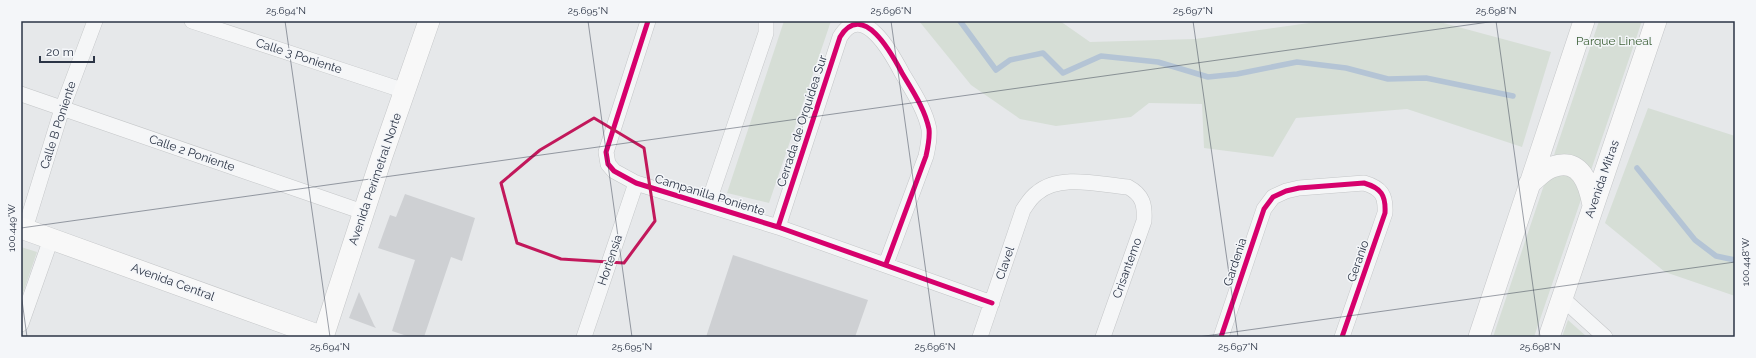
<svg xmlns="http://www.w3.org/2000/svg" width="1756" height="358" viewBox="0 0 1756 358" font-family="Raleway,sans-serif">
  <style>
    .green { fill: #d6ded6 }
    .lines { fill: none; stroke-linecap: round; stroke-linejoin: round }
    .stream { stroke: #b4c4d5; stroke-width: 5.5 }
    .building { fill: #ced0d3 }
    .street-casing { stroke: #c4c6c8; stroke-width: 16 }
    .secondary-casing { stroke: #c4c6c8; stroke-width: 22 }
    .street { stroke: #f5f6f7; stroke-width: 15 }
    .secondary { stroke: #f8f8f8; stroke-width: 21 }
    .cycleway-casing { stroke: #f4f6f9; stroke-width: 8 }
    .cycleway { stroke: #d6006c; stroke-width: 5 }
    .marked { fill: none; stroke: #c2185b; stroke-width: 3; stroke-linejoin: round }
    .ticks { fill: none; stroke: #2b3445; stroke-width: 1; stroke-opacity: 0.45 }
    .labels { text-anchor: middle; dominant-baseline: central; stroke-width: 3; stroke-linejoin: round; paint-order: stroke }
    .park-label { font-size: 12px; fill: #3f6138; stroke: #f4f6f9 }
    .street-label { font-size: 12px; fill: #2b3445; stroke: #f4f6f9 }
    .neatline { fill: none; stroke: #2b3445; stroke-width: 1.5 }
    .ticks-label { font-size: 10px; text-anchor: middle; fill: #2b3445 }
  </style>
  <rect width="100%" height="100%" fill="#e6e8ea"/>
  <!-- green -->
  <path class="green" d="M784,21h47l-62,182 -42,-10z
    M919,21h141l30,21 105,-3 128,-18h113l115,31 -29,95 -115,-38 -111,9 -23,39 -69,-9 -2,-44 -53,-1 -18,14 -75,9 -36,-7 -49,-34z
    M1599,21h43l-108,316h-41z
    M1648,108l87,28v160l-70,-24 -60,-49z
    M21,247l16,5 -16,47z
    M1568,320l19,17h-25z"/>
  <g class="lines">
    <!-- stream -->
    <path class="stream" d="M960,21l36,49 14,-10 33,-7 20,20 38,-17 57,6 50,15 29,-3 60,-12 49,6 42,11 38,-1 87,18
      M1637,168l58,72 21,16 19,4"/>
  </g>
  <!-- building -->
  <path class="building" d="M405,194l70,24 -13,43 -11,-4 -27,80h-14l-18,-6 23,-71 -37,-12 12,-33 6,2z
    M733,255l135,45 -13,37h-149z
    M359,292l15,33 2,3 -27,-10z"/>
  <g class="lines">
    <defs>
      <path id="street" d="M192,21l213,70
        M648,21l-42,131 2,12 6,7 22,12 142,44 214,76
        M21,94l342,118
        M708,204l58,-171v-12
        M778,227l62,-190c23,-37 52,17 62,36 10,17 23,36 27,56 1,9 -1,18 -3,27l-40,108
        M25,229l37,-120 33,-88
        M1562,298l43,39
        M21,324l30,-85
        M584,337l52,-154
        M980,337l43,-127c4,-6 8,-13 14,-17 23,-20 64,-8 91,-6 15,8 17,18 16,34l-41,116
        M1221,337l43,-128 9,-12 13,-6 13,-3 65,-5c17,5 22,12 21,30l-43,124"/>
      <path id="secondary" d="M1529,184c7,-5 14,-14 23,-17 29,-10 37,17 41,38
        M21,228l302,109
        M323,337l59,-181 47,-135
        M1479,337l105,-316
        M1549,337l107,-316"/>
    </defs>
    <!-- street casing -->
    <use href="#street" class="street-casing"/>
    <!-- secondary casing -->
    <use href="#secondary" class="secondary-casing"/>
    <!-- street -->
    <use href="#street" class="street"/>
    <!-- secondary -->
    <use href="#secondary" class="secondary"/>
    <defs>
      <path id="cycleway" d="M648,21l-42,131 2,12 6,7 22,12 142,44 214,76
        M778,227l62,-190c23,-37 52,17 62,36 10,17 23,36 27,56 1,9 -1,18 -3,27l-40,108
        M1221,337l43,-128 9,-12 13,-6 13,-3 65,-5c17,5 22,12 21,30l-43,124"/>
    </defs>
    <!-- cycleway casing -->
    <use href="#cycleway" class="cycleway-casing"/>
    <!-- cycleway -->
    <use href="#cycleway" class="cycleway"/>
  </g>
  <!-- marked area -->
  <path class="marked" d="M594,118l50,30 11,73 -31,42 -63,-4 -44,-16 -16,-60 39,-33z"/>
  <!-- ticks -->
  <path class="ticks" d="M285,21l45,316M588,21l44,316M891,21l44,316M1193,21l45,316M1496,21l44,316M21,228l1475,-207M21,293l6,44M1198,337l537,-75"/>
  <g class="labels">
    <!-- park labels -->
    <g class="park-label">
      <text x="1614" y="41">Parque Lineal</text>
    </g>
    <!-- street labels -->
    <g class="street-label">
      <text transform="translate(299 56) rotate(18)">Calle 3 Poniente</text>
      <text transform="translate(802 121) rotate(-72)">Cerrada de Orquídea Sur</text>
      <text transform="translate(58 125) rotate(-72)">Calle B Poniente</text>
      <text transform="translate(192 153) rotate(19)">Calle 2 Poniente</text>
      <text transform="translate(375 179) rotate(-71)">Avenida Perimetral Norte</text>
      <text transform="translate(1602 179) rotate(-71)">Avenida Mitras</text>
      <text transform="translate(710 195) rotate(17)">Campanilla Poniente</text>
      <text transform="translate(610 260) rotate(-71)">Hortensia</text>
      <text transform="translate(1358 261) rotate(-71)">Geranio</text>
      <text transform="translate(1235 262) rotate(-72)">Gardenia</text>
      <text transform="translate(1005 263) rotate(-71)">Clavel</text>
      <text transform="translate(1127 268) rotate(-70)">Crisantemo</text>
      <text transform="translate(173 282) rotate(20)">Avenida Central</text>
    </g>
  </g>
  <!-- border -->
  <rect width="1756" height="358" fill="none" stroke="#f4f6f9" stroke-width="44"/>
  <!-- scale -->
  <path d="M40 56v6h54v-6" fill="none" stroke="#2b3445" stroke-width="2"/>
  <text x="46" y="56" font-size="12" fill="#2b3445" stroke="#f4f6f9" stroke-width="3" paint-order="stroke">20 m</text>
  <rect x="22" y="22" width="1712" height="314" class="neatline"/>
  <g class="ticks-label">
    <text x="286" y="14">25.694°N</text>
    <text x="588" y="14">25.695°N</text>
    <text x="891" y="14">25.696°N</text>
    <text x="1193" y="14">25.697°N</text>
    <text x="1496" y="14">25.698°N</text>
    <text transform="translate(11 228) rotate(-90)" y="4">100.449°W</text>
    <text transform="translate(1745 262) rotate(-90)" y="4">100.448°W</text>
    <text x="330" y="350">25.694°N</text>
    <text x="632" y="350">25.695°N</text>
    <text x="935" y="350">25.696°N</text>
    <text x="1238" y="350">25.697°N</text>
    <text x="1540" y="350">25.698°N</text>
  </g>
</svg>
